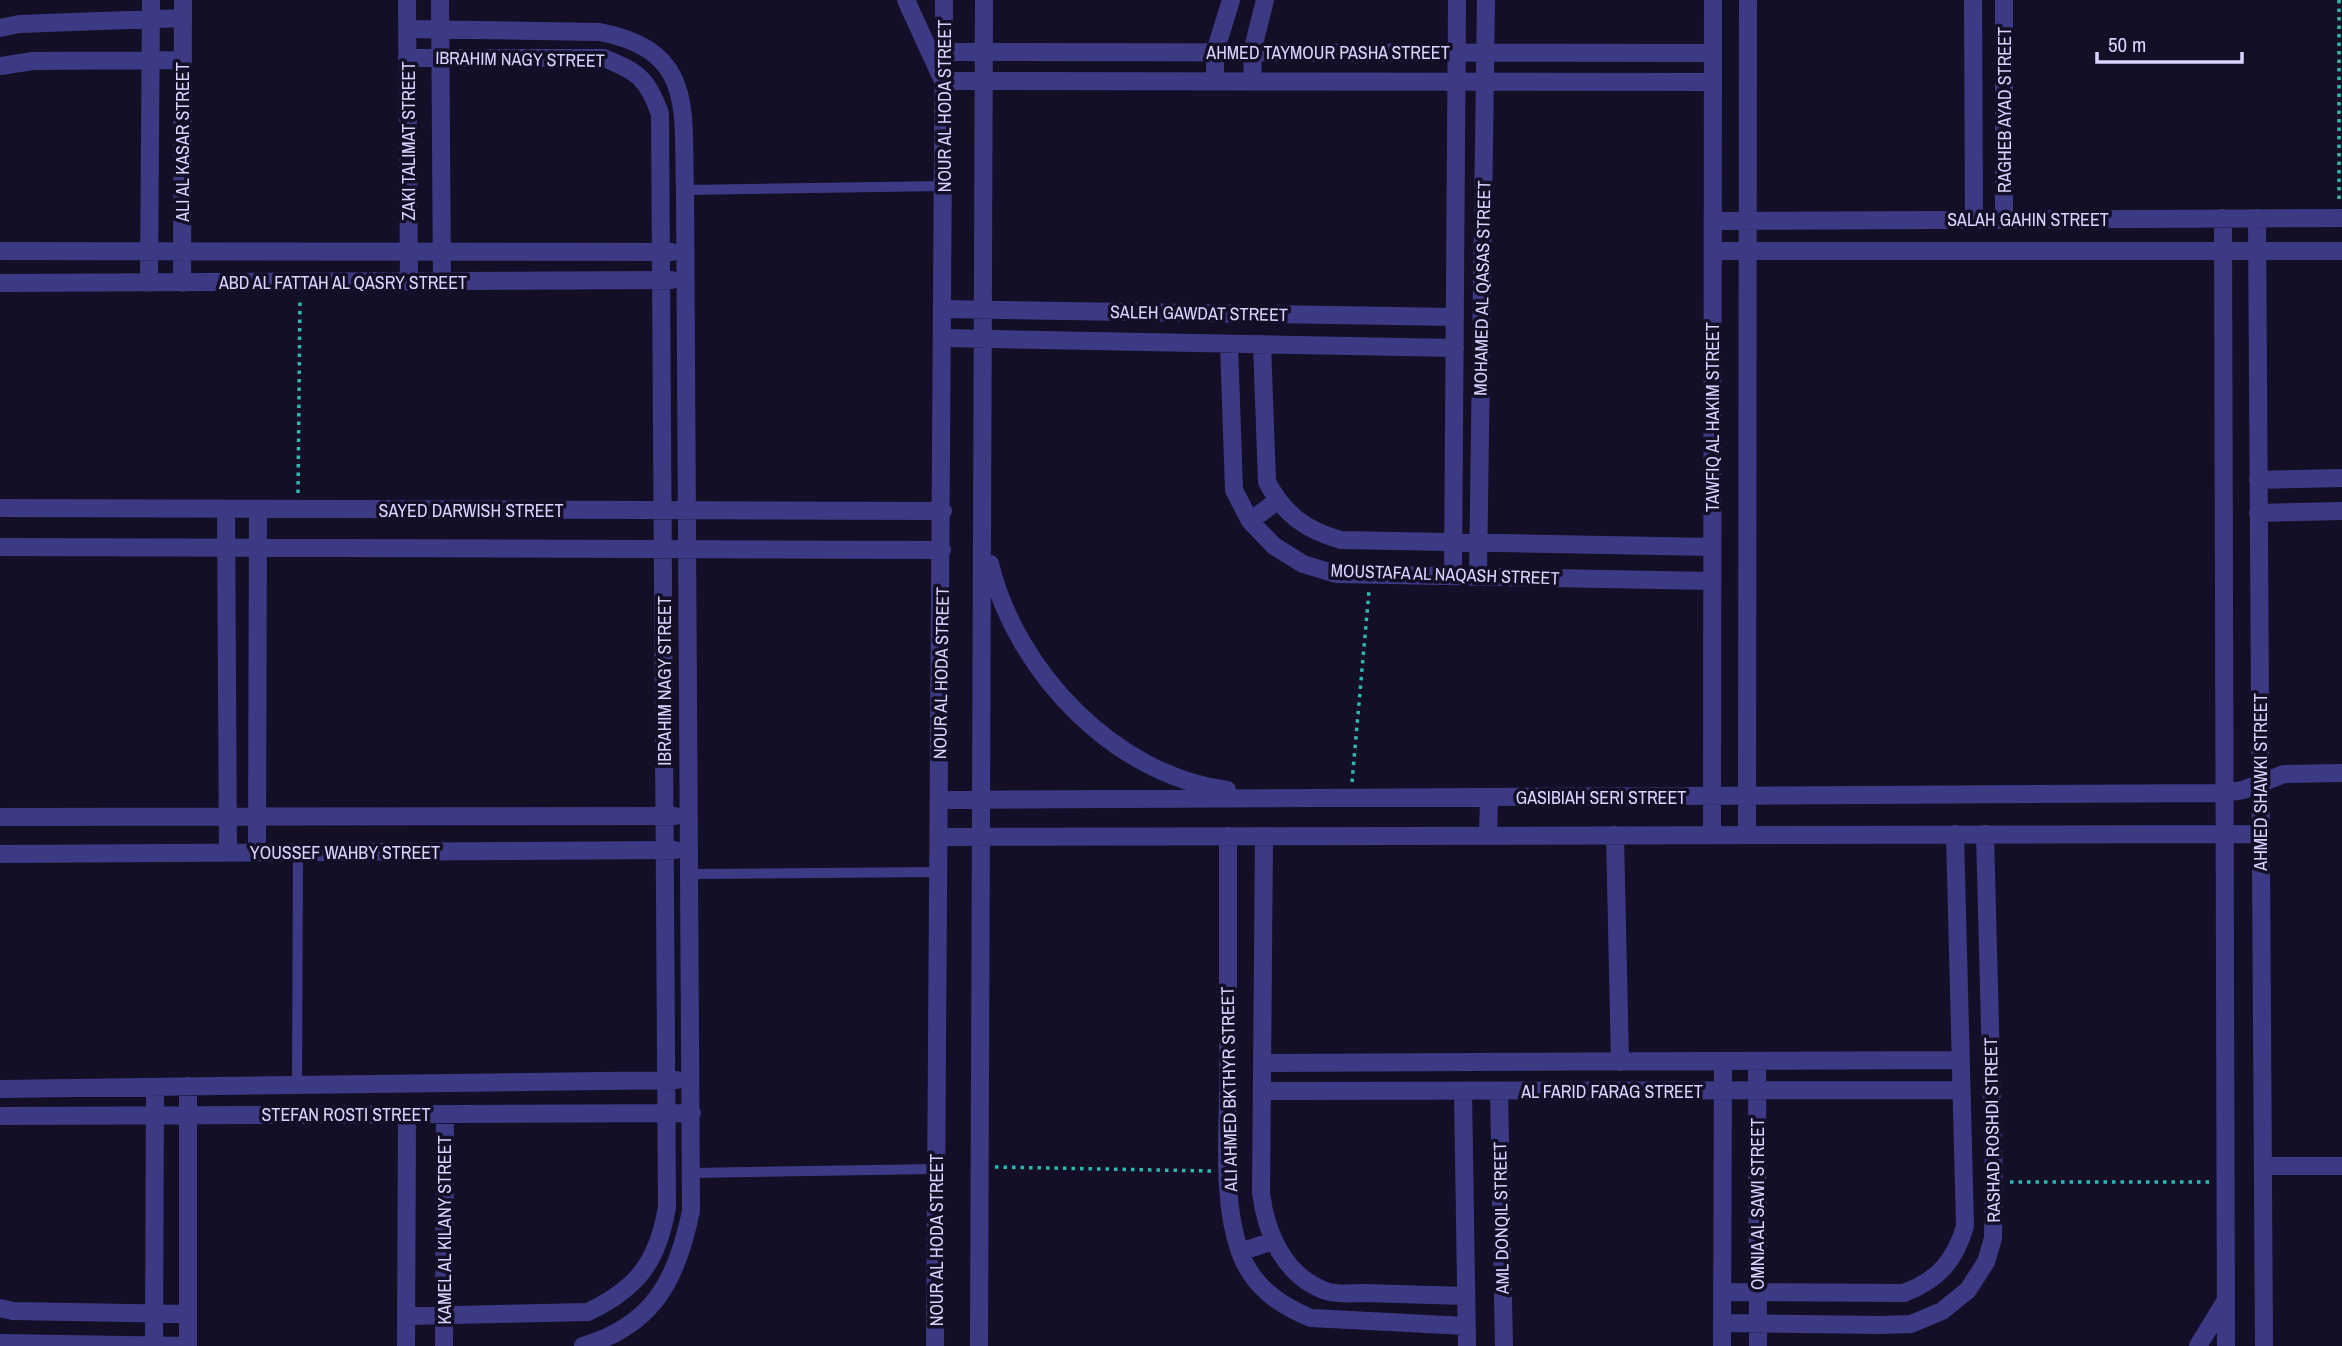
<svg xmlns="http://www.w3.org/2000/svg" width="2342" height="1346" viewBox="0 0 2342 1346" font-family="'Archivo Narrow',sans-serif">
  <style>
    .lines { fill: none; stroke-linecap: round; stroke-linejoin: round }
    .path { stroke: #2fb8b0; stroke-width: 3.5; stroke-dasharray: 3.5 5; stroke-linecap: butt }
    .service { stroke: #3d3a85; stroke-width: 10 }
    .minor { stroke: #3d3a85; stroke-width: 18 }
    .labels { text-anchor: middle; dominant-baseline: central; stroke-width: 7; stroke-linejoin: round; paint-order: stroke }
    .street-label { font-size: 18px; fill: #d9d4ff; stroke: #130f26 }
  </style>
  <rect width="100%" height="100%" fill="#130f26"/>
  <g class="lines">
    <!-- path -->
    <path class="path" d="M2339,0v202
      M298,493l2,-195
      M1352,782l17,-191
      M995,1167l217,4
      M2010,1182h199"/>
    <!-- service -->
    <path class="service" d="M685,190l259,-4
      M690,874l248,-2
      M297,1085l1,-233
      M692,1173l244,-4"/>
    <!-- minor -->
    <path class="minor" d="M407,0l2,282
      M440,0l2,281
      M906,0l37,81 770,1
      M1973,0l1,219
      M2004,0v220
      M0,28l19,-4 164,-6
      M407,29l193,3c96,19 82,78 85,158l6,1021c-14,68 -37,114 -108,135
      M943,52l770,1
      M0,66l33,-5 150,-1
      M1215,81v-29l16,-52
      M1253,81l-1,-29 13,-52
      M2223,218l3,1128
      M2257,218l7,1128
      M1713,221l629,-3
      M0,251l672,1
      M1713,251h629
      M0,283l672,-3
      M149,283l2,-283
      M182,283l1,-283
      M943,309l512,8
      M943,338l512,10
      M1229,344l5,146 16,31 24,25 29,18 33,10 376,7
      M1262,344l5,138c17,32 38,48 74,58l371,7
      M2258,480l84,-2
      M0,508l943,3
      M226,509l2,343
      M2258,513l84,-2
      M1250,521l27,-20
      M0,547l942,3
      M990,564c26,107 124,211 237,226
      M1453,575l4,-575
      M1478,576l8,-576
      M939,800l1285,-7 19,-3 41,-16 58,-1
      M0,817l675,-1
      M1488,835l1,-37
      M1615,835l5,227
      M1712,835l1,-835
      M1747,835l1,-835
      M1228,836c0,84 0,167 0,251 0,53 -6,114 12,165 12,34 39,53 71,66l155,8
      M1264,836l-3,357c5,40 23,83 65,98 10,4 26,2 37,2 35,1 69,2 103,3
      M939,837l1321,-3
      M257,852l1,-343
      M0,854l675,-4
      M1757,1061l1,285
      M1262,1063l698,-3
      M188,1086v260
      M0,1089l677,-9
      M1262,1091l699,-1
      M1463,1091l4,255
      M1499,1091l5,255
      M0,1116l692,-3
      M2263,1166h79
      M1240,1252l33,-11
      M1722,1292l182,1c34,-13 51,-32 61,-67l-10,-392
      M0,1308l13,3 175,3
      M406,1316l182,-4c50,-24 70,-51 79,-105l-7,-1093c-12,-35 -22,-42 -56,-56h-197
      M1722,1323l159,2 30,-1 31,-13 26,-21 18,-28 7,-24 1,-56 -9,-348
      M0,1343l188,3
      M154,1346l1,-259
      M406,1346l1,-232
      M444,1346l1,-232
      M935,1346l9,-1346
      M979,1346l5,-1346
      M1722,1346l1,-285
      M2198,1346l28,-46"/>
  </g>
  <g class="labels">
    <!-- street labels -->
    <g class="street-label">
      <text x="1328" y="52">AHMED TAYMOUR PASHA STREET</text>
      <text transform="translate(520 59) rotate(1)">IBRAHIM NAGY STREET</text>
      <text transform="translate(944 106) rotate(-90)">NOUR AL HODA STREET</text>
      <text transform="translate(2004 110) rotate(-90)">RAGHEB AYAD STREET</text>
      <text transform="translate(408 141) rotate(-90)">ZAKI TALIMAT STREET</text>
      <text transform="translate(182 142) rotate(-90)">ALI AL KASAR STREET</text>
      <text x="2028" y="219">SALAH GAHIN STREET</text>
      <text x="343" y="282">ABD AL FATTAH AL QASRY STREET</text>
      <text transform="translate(1482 288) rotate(-89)">MOHAMED AL QASAS STREET</text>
      <text transform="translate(1199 313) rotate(1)">SALEH GAWDAT STREET</text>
      <text transform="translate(1712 417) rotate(-90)">TAWFIQ AL HAKIM STREET</text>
      <text x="471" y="510">SAYED DARWISH STREET</text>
      <text transform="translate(1445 574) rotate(2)">MOUSTAFA AL NAQASH STREET</text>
      <text transform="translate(941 673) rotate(-89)">NOUR AL HODA STREET</text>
      <text transform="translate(664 681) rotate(-90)">IBRAHIM NAGY STREET</text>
      <text transform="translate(2260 782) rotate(-90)">AHMED SHAWKI STREET</text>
      <text x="1601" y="797">GASIBIAH SERI STREET</text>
      <text x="345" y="852">YOUSSEF WAHBY STREET</text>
      <text transform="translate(1229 1089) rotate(-91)">ALI AHMED BKTHYR STREET</text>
      <text x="1612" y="1091">AL FARID FARAG STREET</text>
      <text x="346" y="1114">STEFAN ROSTI STREET</text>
      <text transform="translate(1992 1130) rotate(-91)">RASHAD ROSHDI STREET</text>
      <text transform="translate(1757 1204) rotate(-90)">OMNIA AL SAWI STREET</text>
      <text transform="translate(1501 1218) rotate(-91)">AML DONQIL STREET</text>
      <text transform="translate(444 1230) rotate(-90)">KAMEL AL KILANY STREET</text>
      <text transform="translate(936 1240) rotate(-90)">NOUR AL HODA STREET</text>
    </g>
  </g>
  <!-- scale -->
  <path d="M2097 52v10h145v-10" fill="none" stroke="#d9d4ff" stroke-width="3.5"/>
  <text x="2108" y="52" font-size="21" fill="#d9d4ff" stroke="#130f26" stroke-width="5" paint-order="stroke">50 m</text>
</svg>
